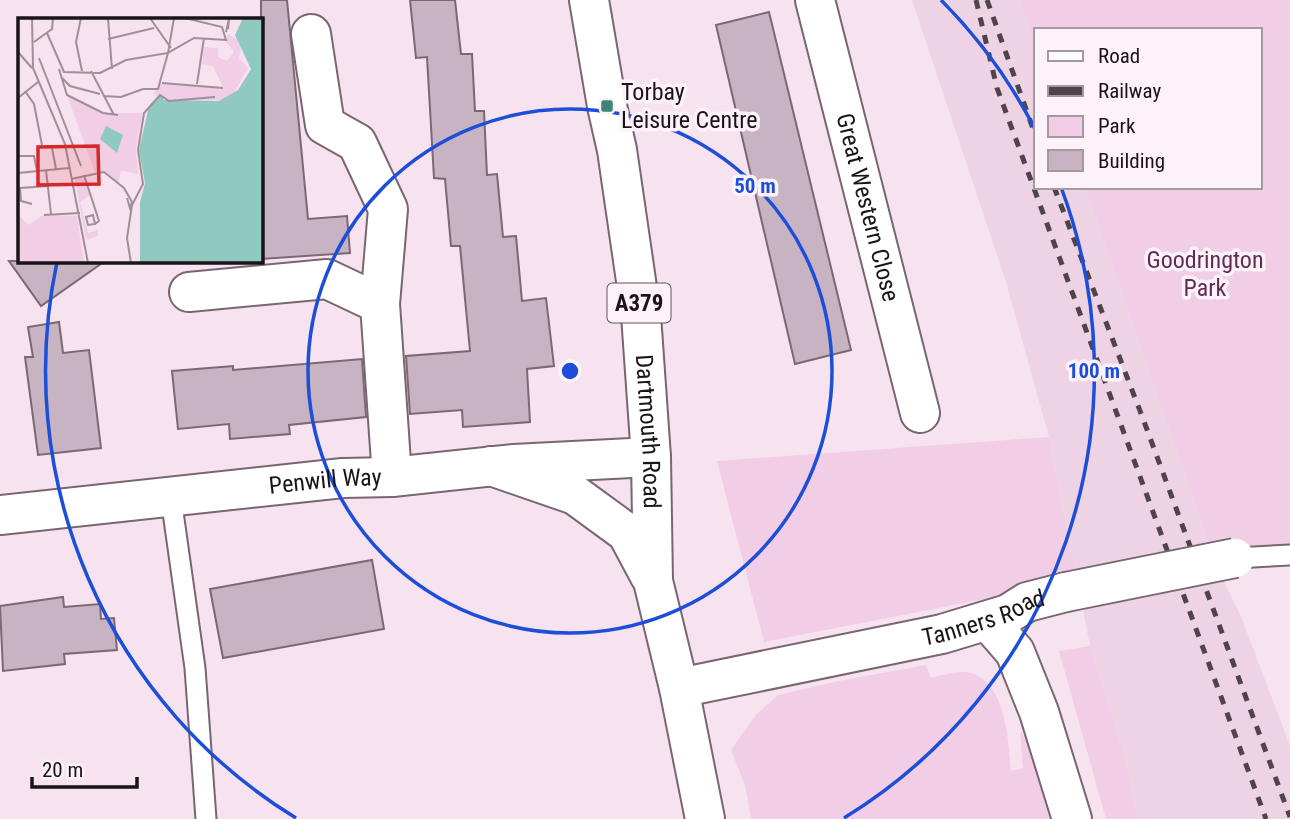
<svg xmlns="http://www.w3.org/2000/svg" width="1290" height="819" viewBox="0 0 1290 819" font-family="'Roboto Condensed',sans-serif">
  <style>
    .built { fill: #eed3e5 }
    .green { fill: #f2cde6 }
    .building { fill: #c7b3c1; stroke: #7b6875; stroke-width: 2 }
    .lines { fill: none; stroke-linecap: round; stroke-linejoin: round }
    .service-casing { stroke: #786672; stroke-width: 23 }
    .minor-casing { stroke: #786672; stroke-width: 42 }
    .tertiary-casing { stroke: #786672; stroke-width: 42 }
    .primary-casing { stroke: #786672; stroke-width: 42 }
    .service { stroke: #fff; stroke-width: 19 }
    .minor { stroke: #fff; stroke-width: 38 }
    .tertiary { stroke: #fff; stroke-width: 38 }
    .primary { stroke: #fff; stroke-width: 38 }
    .rail { stroke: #4e444a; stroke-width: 5; stroke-dasharray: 9 9; stroke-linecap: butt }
    .minor-bridge-casing { stroke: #786672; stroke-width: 42; stroke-linecap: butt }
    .minor-bridge { stroke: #fff; stroke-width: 38 }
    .ring { fill: none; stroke: #1d4ed8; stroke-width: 3.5 }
    .poi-dot { fill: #3d8379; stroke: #fef2fa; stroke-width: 2.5 }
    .labels { text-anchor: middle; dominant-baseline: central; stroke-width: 7; stroke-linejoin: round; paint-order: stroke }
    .shield { fill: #fef2fa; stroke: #5e565b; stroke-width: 2 }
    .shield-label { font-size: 23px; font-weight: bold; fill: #1a1317 }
    .poi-label { font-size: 24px; fill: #1a1317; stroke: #fef2fa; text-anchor: start }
    .street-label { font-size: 24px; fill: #1a1317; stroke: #fef2fa }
    .park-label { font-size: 24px; fill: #5f2c52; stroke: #fef2fa }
    .inset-road { fill: none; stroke: #9f8f99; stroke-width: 2 }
    .view { fill: #d62828; fill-opacity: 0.15; stroke: #d62828; stroke-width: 3.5 }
    .inset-edge { fill: none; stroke: #1a1317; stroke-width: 3.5 }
    .centre { fill: #1d4ed8; stroke: #fef2fa; stroke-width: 3.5 }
    .ring-label { font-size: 21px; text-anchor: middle; font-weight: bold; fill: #1d4ed8; stroke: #fef2fa; stroke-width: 7; stroke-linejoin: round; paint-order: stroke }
  </style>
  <rect width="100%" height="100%" fill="#f7e2f0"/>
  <!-- built -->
  <path class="built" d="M912,0h108l16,48v139h49l130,375 27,57 48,127v73h-152l-12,-59 -36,-114 -41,-209 -43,-155z"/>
  <!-- green -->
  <path class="green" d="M1020,0h270v545l-75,17 -130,-375h175v-157h-224v18z
    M1049,437l28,144 -313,61 -47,-181z
    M1090,646l36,114 12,59h-32l-47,-168z
    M926,665l5,13c12,-3 31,-9 43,-4 33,14 34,67 37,97l12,-3 -3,-36 10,9 20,78h-299l-6,-34 -14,-35 25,-35 22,-20 61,-14z"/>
  <!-- building -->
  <path class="building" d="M261,0h26l21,219 39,-3 3,37 -89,6z
    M410,0h45l6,54h11l3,57h9l3,64 10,-1 6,63 13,-1 6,65 24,-3 8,68 -27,3 3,53 -67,5 -1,-17 -52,4 -4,-58 64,-5 -10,-105h-9l-6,-67 -11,-1 -7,-121 -11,1z
    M769,12l82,338 -56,14 -79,-339z
    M9,261h96l-64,45z
    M59,322l4,31 26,-3 12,98 -63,7 -13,-98h8l-5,-30z
    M362,359l4,58 -77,8 1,9 -60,5 -1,-15 -51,5 -6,-58 61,-5v4z
    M372,560l12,69 -161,29 -13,-69z
    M63,597l1,10 36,-3 1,15 13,-1 3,32 -53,4 1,10 -62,7 -3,-65z"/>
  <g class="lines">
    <defs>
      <path id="service" d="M171,498l24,170 11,151
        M1235,558l55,-3"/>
      <g id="minor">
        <path id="s1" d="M815,0l105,413"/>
        <path d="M311,34l14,91 32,18 31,66 -8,95 12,173"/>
        <path d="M189,292l138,-13 53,25"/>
        <path d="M988,621l27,31 24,60 33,107"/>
        <path id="s2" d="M679,688l263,-54 66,-20 19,-12 39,-10"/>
      </g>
      <g id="tertiary">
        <path id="s3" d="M0,515l343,-37 49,-1 122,-13 137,-7"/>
      </g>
      <g id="primary">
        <path id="s4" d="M589,0l18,106 10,44 24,165 10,142 2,124 26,107 26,131"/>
        <path d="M491,466l84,29 52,38 23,43"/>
      </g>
    </defs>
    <!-- service casing -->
    <use href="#service" class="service-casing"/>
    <!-- minor casing -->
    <use href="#minor" class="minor-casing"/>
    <!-- tertiary casing -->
    <use href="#tertiary" class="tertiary-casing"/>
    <!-- primary casing -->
    <use href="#primary" class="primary-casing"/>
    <!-- service -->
    <use href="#service" class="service"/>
    <!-- minor -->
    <use href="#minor" class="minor"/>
    <!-- tertiary -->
    <use href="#tertiary" class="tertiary"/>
    <!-- primary -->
    <use href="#primary" class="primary"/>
    <!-- rail -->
    <path class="rail" d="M976,0l21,88 269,731
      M987,0l49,137
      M1054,187l88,229 148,401"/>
    <defs>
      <path id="minor-bridge" d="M1066,592l169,-34"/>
    </defs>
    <!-- minor-bridge casing -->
    <use href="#minor-bridge" class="minor-bridge-casing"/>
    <!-- minor-bridge -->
    <use href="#minor-bridge" class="minor-bridge"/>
  </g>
  <!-- distance rings -->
  <g class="ring">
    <circle cx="570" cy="371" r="262"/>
    <path d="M296 818A524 524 0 0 1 57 262M941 0A524 524 0 0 1 1035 129M1061 187A524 524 0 0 1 844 818"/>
  </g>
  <!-- markers -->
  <rect class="poi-dot" x="600" y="99" width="14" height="14" rx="3.5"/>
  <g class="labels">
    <!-- shield labels -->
    <rect class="shield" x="607.5" y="283.5" width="63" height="39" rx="5"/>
    <g class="shield-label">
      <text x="639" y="303">A379</text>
    </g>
    <!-- poi labels -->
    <g class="poi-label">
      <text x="621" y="92">Torbay<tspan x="621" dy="28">Leisure Centre</tspan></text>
    </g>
    <!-- street labels -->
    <g class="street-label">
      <text stroke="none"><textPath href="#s1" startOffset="214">Great Western Close</textPath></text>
      <text stroke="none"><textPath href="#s4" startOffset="436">Dartmouth Road</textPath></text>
      <text stroke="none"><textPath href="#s3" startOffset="327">Penwill Way</textPath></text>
      <text stroke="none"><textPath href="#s2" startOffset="313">Tanners Road</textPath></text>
    </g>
    <!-- park labels -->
    <g class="park-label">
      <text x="1205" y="260">Goodrington<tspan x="1205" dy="28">Park</tspan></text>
    </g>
  </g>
  <!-- overview -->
  <g transform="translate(18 18)">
    <rect width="245" height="245" fill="#f7e2f0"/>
    <path d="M210,16l14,8 -3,16 9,10 -14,25 -12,7 -53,1 -16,-7 9,-11 61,4 -10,-21 -11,-2 2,-17 14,1v9l9,4 7,-9 -8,-11zM49,77l36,18h39l-6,36 2,25 -17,-3 -3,12 -15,-11h-8zM66,160l6,17 -10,7 5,19 3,12 10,-3v6l-12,4 -11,-61zM0,197l11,10 14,-10 34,1 7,47h-66z" fill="#f2cde6"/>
    <path d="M225,0h20v245h-123v-61l5,-19 -6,-33 10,-44 12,-11 3,5 55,1 19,-11 13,-21 -16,-34zM88,108l17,9 -6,18 -17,-14z" fill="#8fc9bf"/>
    <path class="inset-road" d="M14,0l1,50 32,76 23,119M63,0l-5,24 6,29M90,0l4,51M132,0l21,30M208,14l3,-13 -1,10M29,15l17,39 36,1 26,-13 42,-7 6,-35M90,21l46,-11M16,24l18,-13 1,-11M0,34l14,16M21,40l42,108M41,51l8,26 36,18 15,2M73,53l23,44M43,59l9,9 30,8M144,65l61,5M179,66l7,-46M7,73l9,13 8,41M86,78l17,1 22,-8h15l10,-36 26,-15 32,2 -4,-13 -37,-9M0,80l20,-16M34,130l4,21M0,138h16l3,15M28,152l5,44M0,155l51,-5M66,157l15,46 -4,3M53,161l33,-7 20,16 8,14 -2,6 -3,-10M14,186l-11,-3 -1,-13 28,-2M26,197l36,-2M75,197l2,9 -7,1 -2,-8zM113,245l-4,-25 5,-33 11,-21 -5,-34 6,-37 16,-18 9,6 46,-4"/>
    <path class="view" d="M80,128l1,38 -61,1v-38z"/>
    <rect width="245" height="245" class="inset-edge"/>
  </g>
  <circle cx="570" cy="371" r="10" class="centre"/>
  <g class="ring-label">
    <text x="755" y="193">50 m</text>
    <text x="1094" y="378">100 m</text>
  </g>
  <!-- legend -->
  <rect x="1034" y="28" width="228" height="161" fill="#fef2fa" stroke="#a3999f" stroke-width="2"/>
  <rect x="1048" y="51" width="35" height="10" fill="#ffffff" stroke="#a3999f" stroke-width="2"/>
  <text x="1098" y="63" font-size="21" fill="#1a1317">Road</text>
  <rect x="1048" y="86" width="35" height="10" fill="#4e444a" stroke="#a3999f" stroke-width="2"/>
  <text x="1098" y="98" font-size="21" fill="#1a1317">Railway</text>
  <rect x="1048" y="116" width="35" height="21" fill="#f2cde6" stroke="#a3999f" stroke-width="2"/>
  <text x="1098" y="133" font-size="21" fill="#1a1317">Park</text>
  <rect x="1048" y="150" width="35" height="21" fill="#c7b3c1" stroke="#a3999f" stroke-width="2"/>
  <text x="1098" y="168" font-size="21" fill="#1a1317">Building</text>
  <!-- scale -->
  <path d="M32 777v10h105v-10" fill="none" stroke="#1a1317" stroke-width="3.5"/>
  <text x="42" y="777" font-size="21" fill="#1a1317" stroke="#fef2fa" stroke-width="5" paint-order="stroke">20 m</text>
</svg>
